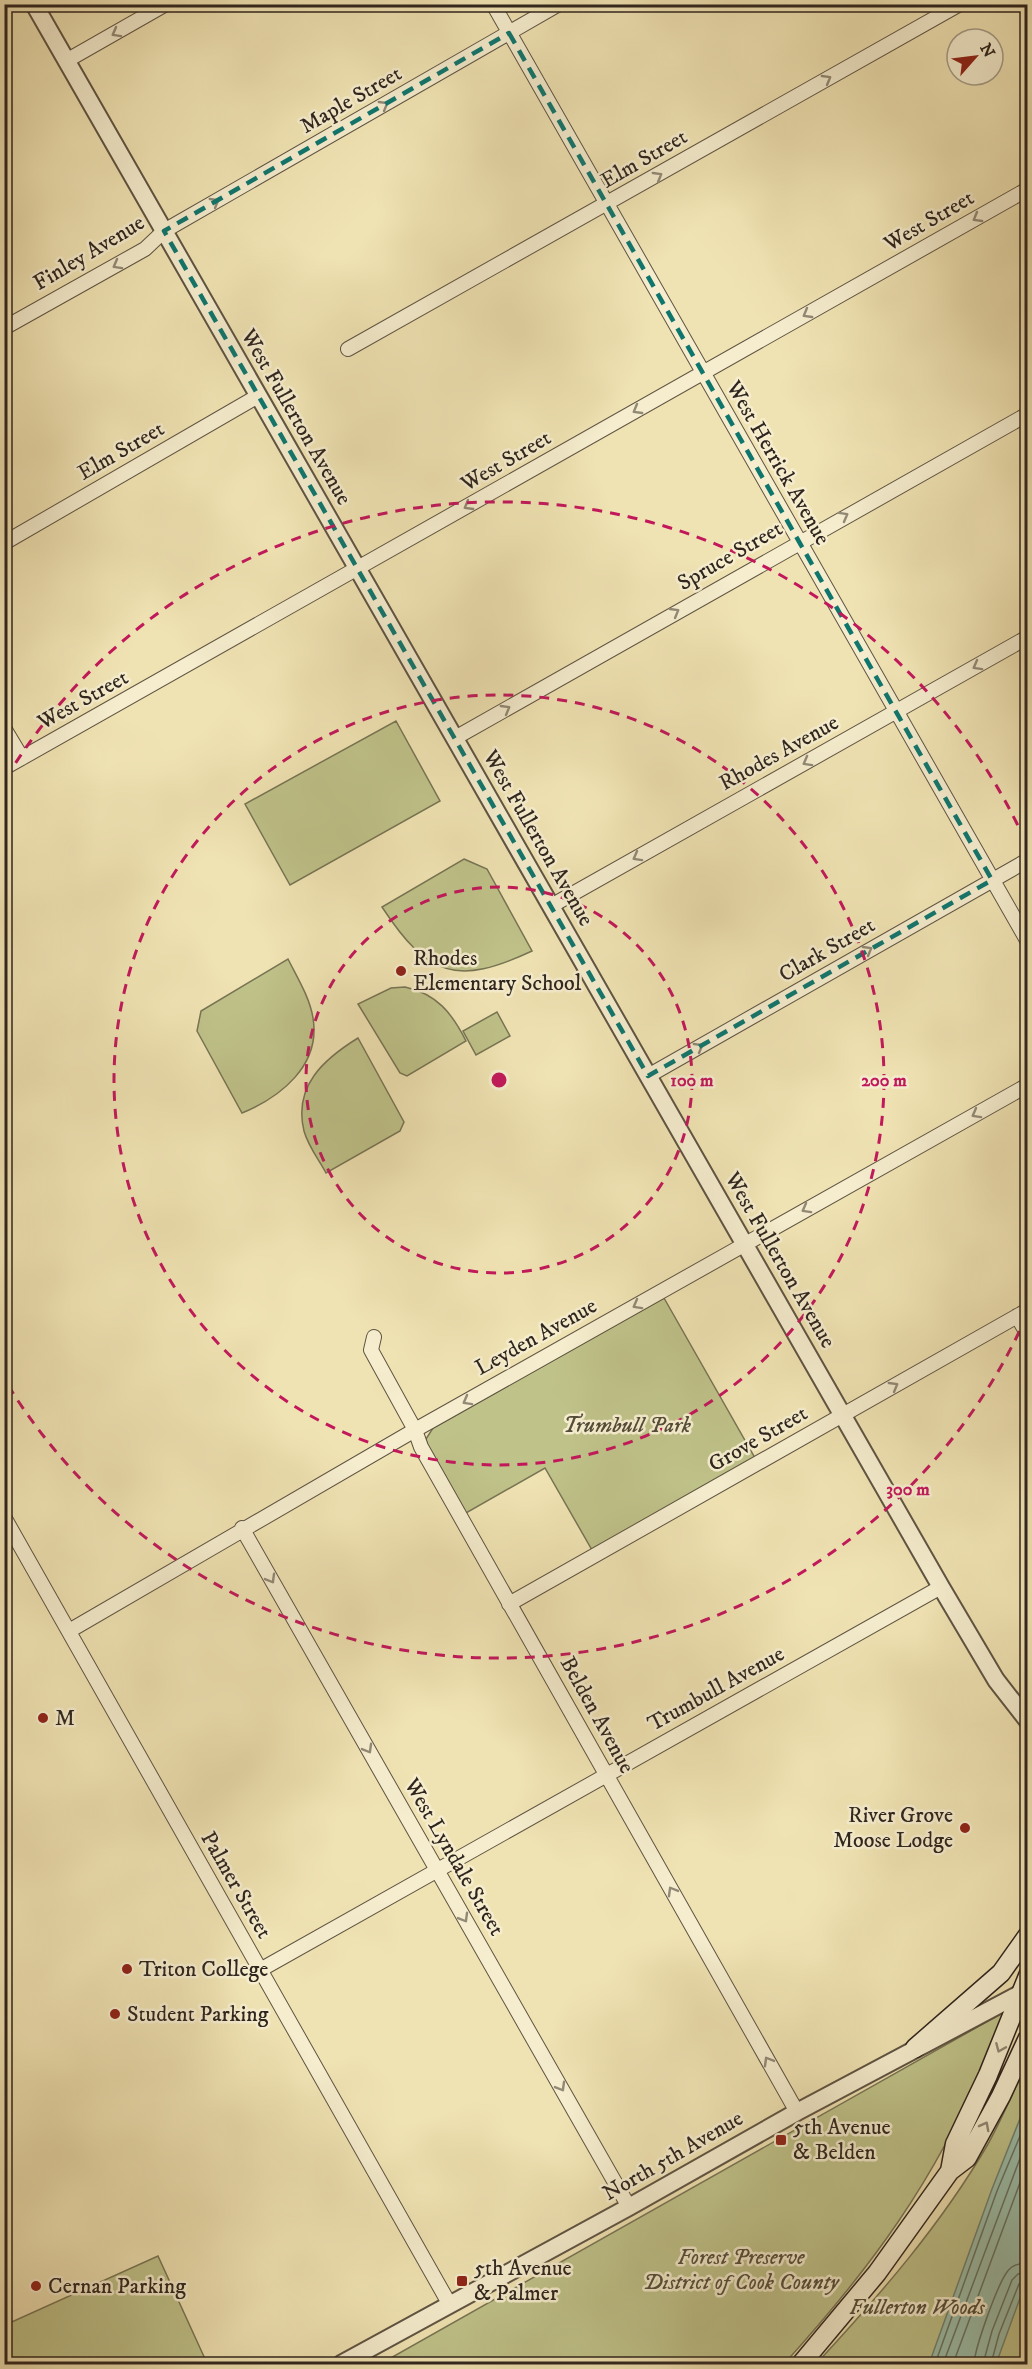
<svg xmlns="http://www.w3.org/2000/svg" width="1032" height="2369" viewBox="0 0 1032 2369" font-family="'IM FELL DW Pica',serif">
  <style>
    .green { fill: #bfc289; stroke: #777454; stroke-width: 1.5 }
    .water { fill: #9bbea9; stroke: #708171; stroke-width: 1.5 }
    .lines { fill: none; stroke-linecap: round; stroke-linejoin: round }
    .shore { stroke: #657264; stroke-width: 1.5 }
    .minor-casing { stroke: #5f5443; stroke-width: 16 }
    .tertiary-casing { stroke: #5f5443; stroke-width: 20 }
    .secondary-casing { stroke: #2f251e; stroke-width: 21 }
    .minor { stroke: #f5edce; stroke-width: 14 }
    .tertiary { stroke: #f5edce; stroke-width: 16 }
    .secondary { stroke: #f5edce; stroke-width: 18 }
    .oneway { stroke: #928976 }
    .marked { fill: none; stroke: #0f766e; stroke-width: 4.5; stroke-dasharray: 12 8; stroke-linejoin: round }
    .ring { fill: none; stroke: #c2185b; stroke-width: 3; stroke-dasharray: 10 8 }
    .poi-dot { fill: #8f2418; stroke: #f5edce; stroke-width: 2 }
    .labels { text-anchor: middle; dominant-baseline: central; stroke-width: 5; stroke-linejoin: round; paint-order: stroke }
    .street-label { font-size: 22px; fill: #2f251e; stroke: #f5edce }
    .poi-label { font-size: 22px; fill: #2f251e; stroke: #f5edce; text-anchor: start }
    .park-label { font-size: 22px; font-style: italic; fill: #534c39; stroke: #f5edce }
    .centre { fill: #c2185b; stroke: #f5edce; stroke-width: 3 }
    .ring-label { font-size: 18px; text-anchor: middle; font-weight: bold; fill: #c2185b; stroke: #f5edce; stroke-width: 5; stroke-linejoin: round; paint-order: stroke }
  </style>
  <rect width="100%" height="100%" fill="#f0e3b3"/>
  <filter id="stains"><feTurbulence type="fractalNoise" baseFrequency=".00333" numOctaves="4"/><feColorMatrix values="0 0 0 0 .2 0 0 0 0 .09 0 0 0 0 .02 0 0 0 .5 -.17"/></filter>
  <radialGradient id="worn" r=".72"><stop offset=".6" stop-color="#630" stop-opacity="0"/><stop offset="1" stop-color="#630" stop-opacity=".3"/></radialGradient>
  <!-- green -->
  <path class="green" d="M396,721l44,80 -150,84 -45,-81z
    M464,859l23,10 45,82c-75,35 -104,26 -150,-44z
    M288,959c9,18 22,39 25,59 8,47 -32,79 -71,95l-45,-82 4,-20z
    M405,987c32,7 47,26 61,54l-59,35 -7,-3 -42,-69 33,-16z
    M497,1012l13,24 -34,19 -13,-24z
    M358,1038l46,84 -4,9 -74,42c-7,-13 -18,-27 -22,-42 -11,-45 20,-72 54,-93z
    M664,1298l91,160 -163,92 -47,-82 -79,45 -39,-69 -1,-5 7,-11z
    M1004,2012c2,12 -14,37 -19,50 -51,120 -114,206 -201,302h-404z
    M1027,2061v303h-211c63,-68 125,-139 172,-220 15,-27 27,-55 39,-83z
    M158,2256l48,105 -8,3h-193v-39z"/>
  <!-- water -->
  <path class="water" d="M1027,2101v178l-31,85h-67l63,-175z"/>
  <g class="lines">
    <!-- shore -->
    <path class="shore" d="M935,2364l62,-173 31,-74
      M943,2364l85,-227
      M953,2364l75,-203
      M974,2364c1,-17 23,-78 33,-92 5,-7 12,-9 21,-9
      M983,2364l9,-33 20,-51 6,-6 10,-2
      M991,2364l8,-30 20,-50 9,-5"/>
    <defs>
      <path id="minor" d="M493,4l535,938
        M66,61l100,-57
        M4,328l141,-79 19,-18 395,-227
        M348,349l612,-345
        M4,543l254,-147
        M4,728l18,30
        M455,738l573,-324
        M4,768l1024,-579
        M551,906l477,-269
        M648,1076l380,-216
        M1017,1316l11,19
        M374,1337l-3,13 44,80 6,17 376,665
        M4,1517l446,788
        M242,1528l387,679
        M509,1604l519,-294
        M69,1631l346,-201 613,-345
        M260,1970l681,-383"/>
      <path id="tertiary" d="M34,4l907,1583 55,93 32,41
        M341,2364l288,-157 168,-95 230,-122"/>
      <path id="secondary" d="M915,2048l86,-75 27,-38
        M950,2171l5,-27 33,-69 40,-99
        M801,2364l76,-91 73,-102 17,-13 34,-62 27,-58"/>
    </defs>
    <!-- minor casing -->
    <use href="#minor" class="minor-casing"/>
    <!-- tertiary casing -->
    <use href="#tertiary" class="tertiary-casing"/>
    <!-- secondary casing -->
    <use href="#secondary" class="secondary-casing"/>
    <!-- minor -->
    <use href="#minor" class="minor"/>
    <!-- tertiary -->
    <use href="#tertiary" class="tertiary"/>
    <!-- secondary -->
    <use href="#secondary" class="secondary"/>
  </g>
  <!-- one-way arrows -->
  <defs><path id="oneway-chevron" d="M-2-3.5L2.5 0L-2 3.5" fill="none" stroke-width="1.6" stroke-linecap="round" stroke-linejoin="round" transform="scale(1.5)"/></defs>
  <g class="oneway">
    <use href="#oneway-chevron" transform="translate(116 33) rotate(151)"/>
    <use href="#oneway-chevron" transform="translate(827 79) rotate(-30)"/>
    <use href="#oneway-chevron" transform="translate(384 105) rotate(-30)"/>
    <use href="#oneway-chevron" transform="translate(658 176) rotate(-30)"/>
    <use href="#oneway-chevron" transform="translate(215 202) rotate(-30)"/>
    <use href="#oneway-chevron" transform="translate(977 218) rotate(150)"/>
    <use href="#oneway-chevron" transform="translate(117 265) rotate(151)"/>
    <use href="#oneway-chevron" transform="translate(807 314) rotate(150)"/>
    <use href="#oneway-chevron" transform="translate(637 410) rotate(150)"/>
    <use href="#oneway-chevron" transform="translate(468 506) rotate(150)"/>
    <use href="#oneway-chevron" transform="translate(844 516) rotate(-29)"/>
    <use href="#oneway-chevron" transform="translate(675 612) rotate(-30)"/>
    <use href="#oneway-chevron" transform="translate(977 666) rotate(151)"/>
    <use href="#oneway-chevron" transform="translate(506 709) rotate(-30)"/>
    <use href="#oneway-chevron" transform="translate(807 762) rotate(151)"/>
    <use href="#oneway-chevron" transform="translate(637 857) rotate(151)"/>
    <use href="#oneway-chevron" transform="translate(868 950) rotate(-30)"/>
    <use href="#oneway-chevron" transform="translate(699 1047) rotate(-30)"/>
    <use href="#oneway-chevron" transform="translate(976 1114) rotate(151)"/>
    <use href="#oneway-chevron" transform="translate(806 1209) rotate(151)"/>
    <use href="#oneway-chevron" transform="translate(637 1305) rotate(151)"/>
    <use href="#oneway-chevron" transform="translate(894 1386) rotate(-30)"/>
    <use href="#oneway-chevron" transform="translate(467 1401) rotate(151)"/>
    <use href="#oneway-chevron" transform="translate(271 1579) rotate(60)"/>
    <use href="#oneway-chevron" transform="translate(368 1749) rotate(60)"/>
    <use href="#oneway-chevron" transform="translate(672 1891) rotate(-120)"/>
    <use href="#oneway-chevron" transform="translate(464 1918) rotate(60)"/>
    <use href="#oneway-chevron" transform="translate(1000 2048) rotate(113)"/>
    <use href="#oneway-chevron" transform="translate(768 2061) rotate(-120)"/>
    <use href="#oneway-chevron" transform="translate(561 2087) rotate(60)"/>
    <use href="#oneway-chevron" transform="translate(985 2126) rotate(-62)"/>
  </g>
  <!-- marked area -->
  <path class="marked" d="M509,33l483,847 -344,196 -484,-845z"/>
  <!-- distance rings -->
  <g class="ring">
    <circle cx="499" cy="1080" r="193"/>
    <circle cx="499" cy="1080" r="385"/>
    <path d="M1027 1315A578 578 0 0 1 6 1382M6 778A578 578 0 0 1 1027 845"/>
  </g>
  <!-- markers -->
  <g class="poi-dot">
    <circle cx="401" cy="971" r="6"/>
    <circle cx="43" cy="1718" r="6"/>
    <circle cx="965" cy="1828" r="6"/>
    <circle cx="127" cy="1969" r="6"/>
    <circle cx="115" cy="2014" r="6"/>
    <rect x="775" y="2134" width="12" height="12" rx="3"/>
    <rect x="456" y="2275" width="12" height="12" rx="3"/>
    <circle cx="36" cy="2286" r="6"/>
  </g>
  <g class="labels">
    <!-- street labels -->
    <g class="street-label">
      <text transform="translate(351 100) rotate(-30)">Maple Street</text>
      <text transform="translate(644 159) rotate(-30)">Elm Street</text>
      <text transform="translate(929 221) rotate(-30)">West Street</text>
      <text transform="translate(89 253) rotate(-31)">Finley Avenue</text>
      <text transform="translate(296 417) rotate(60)">West Fullerton Avenue</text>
      <text transform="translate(121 451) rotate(-30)">Elm Street</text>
      <text transform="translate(506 461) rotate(-30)">West Street</text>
      <text transform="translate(778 463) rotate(60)">West Herrick Avenue</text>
      <text transform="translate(730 556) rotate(-30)">Spruce Street</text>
      <text transform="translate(83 700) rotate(-29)">West Street</text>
      <text transform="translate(779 753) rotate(-29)">Rhodes Avenue</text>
      <text transform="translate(538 838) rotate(60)">West Fullerton Avenue</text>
      <text transform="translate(827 950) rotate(-30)">Clark Street</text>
      <text transform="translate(780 1260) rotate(60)">West Fullerton Avenue</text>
      <text transform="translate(536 1337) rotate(-29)">Leyden Avenue</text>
      <text transform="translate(758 1439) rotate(-30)">Grove Street</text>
      <text transform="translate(716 1689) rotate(-29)">Trumbull Avenue</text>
      <text transform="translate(597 1715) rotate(61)">Belden Avenue</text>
      <text transform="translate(454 1857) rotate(60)">West Lyndale Street</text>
      <text transform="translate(236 1885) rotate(60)">Palmer Street</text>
      <text transform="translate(673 2156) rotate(-30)">North 5th Avenue</text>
    </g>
    <!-- poi labels -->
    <g class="poi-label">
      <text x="413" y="958">Rhodes<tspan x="413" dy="25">Elementary School</tspan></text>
      <text x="55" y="1718">M</text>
      <text x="953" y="1815" text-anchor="end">River Grove<tspan x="953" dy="25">Moose Lodge</tspan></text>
      <text x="139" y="1969">Triton College</text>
      <text x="127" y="2014">Student Parking</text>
      <text x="793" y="2127">5th Avenue<tspan x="793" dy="25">&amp; Belden</tspan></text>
      <text x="474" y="2268">5th Avenue<tspan x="474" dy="25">&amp; Palmer</tspan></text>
      <text x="48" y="2286">Cernan Parking</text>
    </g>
    <!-- park labels -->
    <g class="park-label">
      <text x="627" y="1425">Trumbull Park</text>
      <text x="741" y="2257">Forest Preserve<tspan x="741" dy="25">District of Cook County</tspan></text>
      <text x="917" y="2307">Fullerton Woods</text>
    </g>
  </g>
  <circle cx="499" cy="1080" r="9" class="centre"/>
  <g class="ring-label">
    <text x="692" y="1086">100 m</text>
    <text x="884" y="1086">200 m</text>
    <text x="908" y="1495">300 m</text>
  </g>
  <!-- margin -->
  <rect width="1032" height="2369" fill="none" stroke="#f0e3b3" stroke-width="24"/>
  <rect x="6" y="6" width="1020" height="2357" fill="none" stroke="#2f251e" stroke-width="3"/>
  <rect x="12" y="12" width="1008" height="2345" fill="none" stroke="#2f251e" stroke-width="1.5"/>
  <!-- north arrow -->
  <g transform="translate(975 57) rotate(62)"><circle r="28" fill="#f5edce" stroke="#a69d88" stroke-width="1.5"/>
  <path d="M0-4.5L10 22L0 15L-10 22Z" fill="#8f2418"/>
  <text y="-9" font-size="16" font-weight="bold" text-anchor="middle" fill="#2f251e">N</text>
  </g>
  <rect width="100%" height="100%" filter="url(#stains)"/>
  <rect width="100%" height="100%" fill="url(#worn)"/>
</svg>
